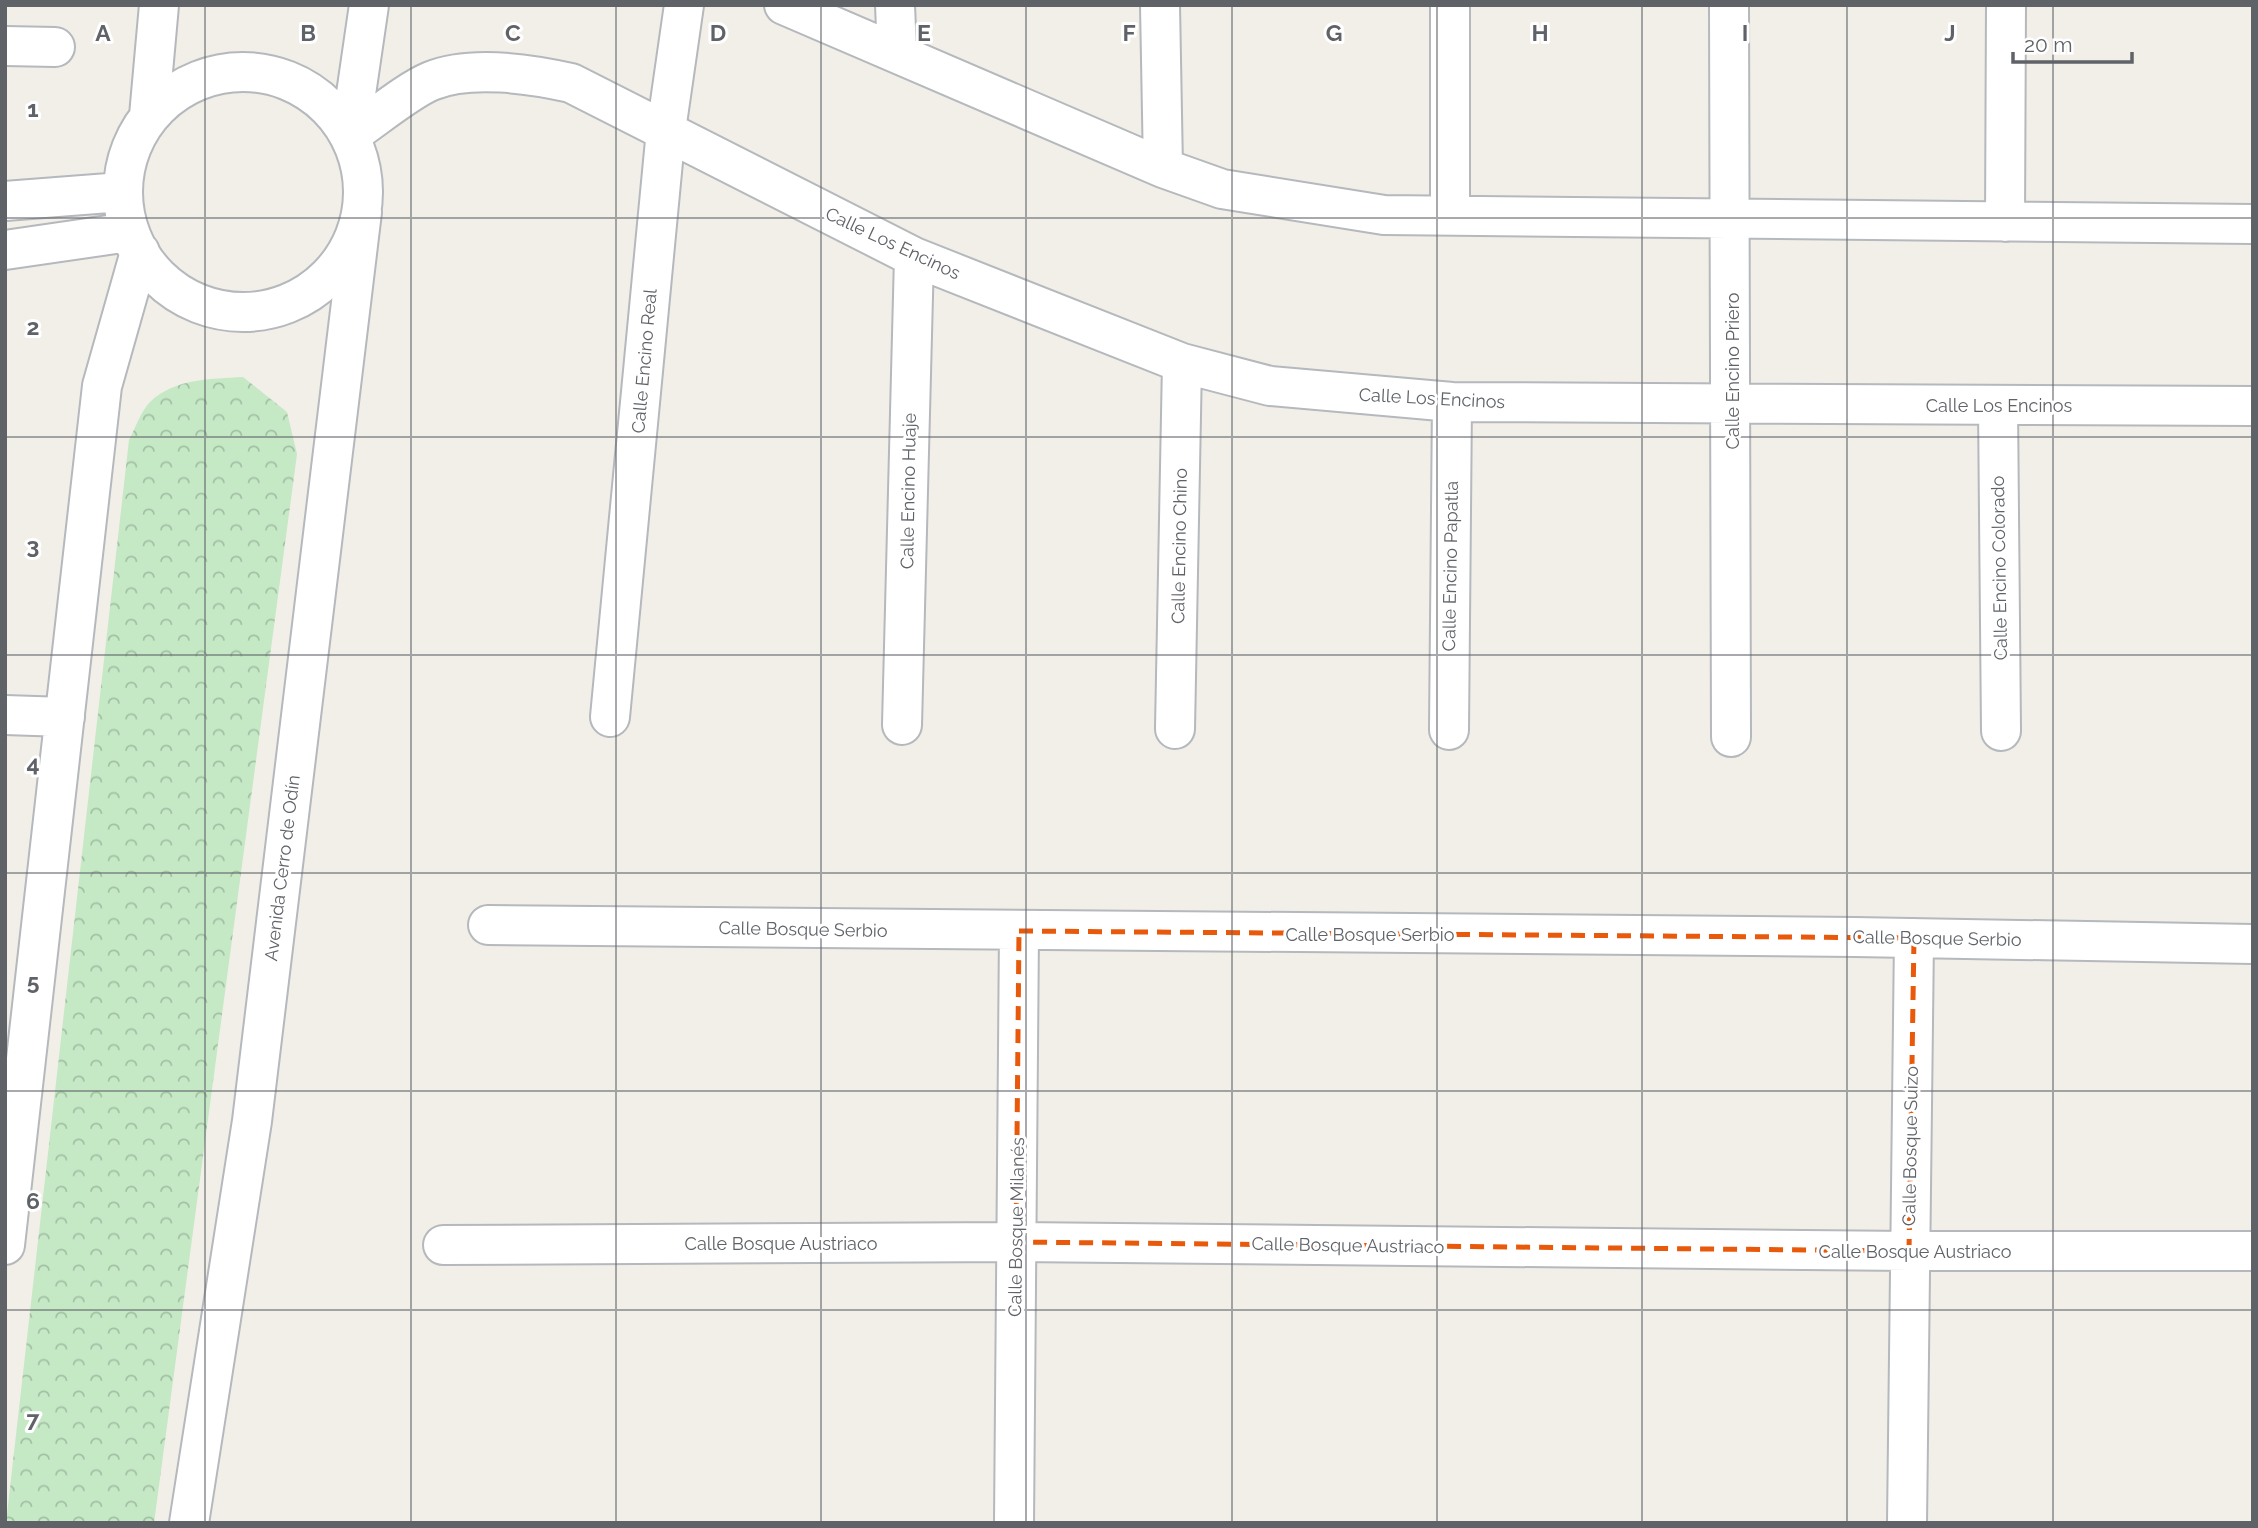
<svg xmlns="http://www.w3.org/2000/svg" width="2258" height="1528" viewBox="0 0 2258 1528" font-family="Raleway,sans-serif">
  <style>
    .park { fill: url(#park-crowns) }
    .lines { fill: none; stroke-linecap: round; stroke-linejoin: round }
    .street-casing { stroke: #b5b8bc; stroke-width: 42 }
    .street { stroke: #fff; stroke-width: 38 }
    .marked { fill: none; stroke: #e8590c; stroke-width: 5; stroke-dasharray: 14 9; stroke-linejoin: round }
    .grid { fill: none; stroke: #5f6368; stroke-width: 2; stroke-opacity: 0.55 }
    .labels { text-anchor: middle; dominant-baseline: central; stroke-width: 6; stroke-linejoin: round; paint-order: stroke }
    .street-label { font-size: 18px; fill: #5f6368; stroke: #fff }
    .grid-label { font-size: 23px; text-anchor: middle; font-weight: bold; fill: #5f6368; stroke: #fff; stroke-width: 6; stroke-linejoin: round; paint-order: stroke }
  </style>
  <defs>
    <pattern id="park-crowns" width="20" height="18" patternUnits="userSpaceOnUse" patternTransform="scale(1.75)"><rect width="20" height="18" fill="#c5e8c5"/><path d="M2 6a3 3 0 1 1 6 0M12 15a3 3 0 1 1 6 0" fill="none" stroke="#a3c0a4"/></pattern>
  </defs>
  <rect width="100%" height="100%" fill="#f1efe8"/>
  <!-- park -->
  <path class="park" d="M243,377l44,35 10,42 -143,1069h-148l123,-1083c6,-11 12,-29 21,-38 25,-24 62,-23 93,-25z"/>
  <g class="lines">
    <defs>
      <path id="street" d="M784,5l379,163 59,21 162,26 869,9
        M895,5l2,48
        M1160,5l3,163
        M1729,5l2,732
        M5,46l50,1
        M123 192a120 120 0 1 1 240 0a120 120 0 1 1-240 0Z
        M149,116l10,-111
        M350,135c23,-15 57,-44 81,-54 39,-16 100,-7 140,2l343,174 268,106 88,23 182,16 801,4
        M350,135l19,-130
        M5,201l117,-9
        M1450,215v-210
        M2005,222l1,-217
        M5,250l124,-18
        M1998,405l3,326
        M5,715l60,2
        M610,717l56,-587 18,-125
        M902,725l12,-468
        M1175,729l7,-366
        M1449,730l3,-328
        M488,925l1367,12 398,7
        M5,1245l97,-859 38,-134
        M443,1245l573,-3 893,9h344
        M189,1523l63,-402 110,-909
        M1014,1523l5,-592
        M1907,1523l7,-585"/>
    </defs>
    <!-- street casing -->
    <use href="#street" class="street-casing"/>
    <!-- street -->
    <use href="#street" class="street"/>
  </g>
  <!-- marked area -->
  <path class="marked" d="M1019,931l895,7 -5,313 -893,-9z"/>
  <!-- grid -->
  <path class="grid" d="M205,5v1518M411,5v1518M616,5v1518M821,5v1518M1026,5v1518M1232,5v1518M1437,5v1518M1642,5v1518M1847,5v1518M2053,5v1518M5,218h2248M5,437h2248M5,655h2248M5,873h2248M5,1091h2248M5,1310h2248"/>
  <g class="labels">
    <!-- street labels -->
    <g class="street-label">
      <text transform="translate(893 243) rotate(25)">Calle Los Encinos</text>
      <text transform="translate(644 361) rotate(-85)">Calle Encino Real</text>
      <text transform="translate(1732 371) rotate(-90)">Calle Encino Priero</text>
      <text transform="translate(1432 398) rotate(3)">Calle Los Encinos</text>
      <text x="1999" y="405">Calle Los Encinos</text>
      <text transform="translate(908 491) rotate(-89)">Calle Encino Huaje</text>
      <text transform="translate(1179 546) rotate(-89)">Calle Encino Chino</text>
      <text transform="translate(1450 566) rotate(-89)">Calle Encino Papatla</text>
      <text transform="translate(1999 568) rotate(-91)">Calle Encino Colorado</text>
      <text transform="translate(282 868) rotate(-83)">Avenida Cerro de Odín</text>
      <text transform="translate(803 929) rotate(1)">Calle Bosque Serbio</text>
      <text x="1370" y="934">Calle Bosque Serbio</text>
      <text transform="translate(1937 938) rotate(1)">Calle Bosque Serbio</text>
      <text transform="translate(1910 1146) rotate(-89)">Calle Bosque Suizo</text>
      <text transform="translate(1016 1227) rotate(-89)">Calle Bosque Milanés</text>
      <text x="781" y="1243">Calle Bosque Austriaco</text>
      <text transform="translate(1348 1245) rotate(1)">Calle Bosque Austriaco</text>
      <text x="1915" y="1251">Calle Bosque Austriaco</text>
    </g>
  </g>
  <g class="grid-label">
    <text x="103" y="41">A</text>
    <text x="308" y="41">B</text>
    <text x="513" y="41">C</text>
    <text x="718" y="41">D</text>
    <text x="924" y="41">E</text>
    <text x="1129" y="41">F</text>
    <text x="1334" y="41">G</text>
    <text x="1540" y="41">H</text>
    <text x="1745" y="41">I</text>
    <text x="1950" y="41">J</text>
    <text x="33" y="117">1</text>
    <text x="33" y="335">2</text>
    <text x="33" y="554">3</text>
    <text x="33" y="772">4</text>
    <text x="33" y="990">5</text>
    <text x="33" y="1209">6</text>
    <text x="33" y="1427">7</text>
  </g>
  <!-- border -->
  <rect width="2258" height="1528" fill="none" stroke="#5f6368" stroke-width="14"/>
  <!-- scale -->
  <path d="M2013 52v10h119v-10" fill="none" stroke="#5f6368" stroke-width="3.5"/>
  <text x="2024" y="52" font-size="21" fill="#5f6368" stroke="#ffffff" stroke-width="5" paint-order="stroke">20 m</text>
</svg>
